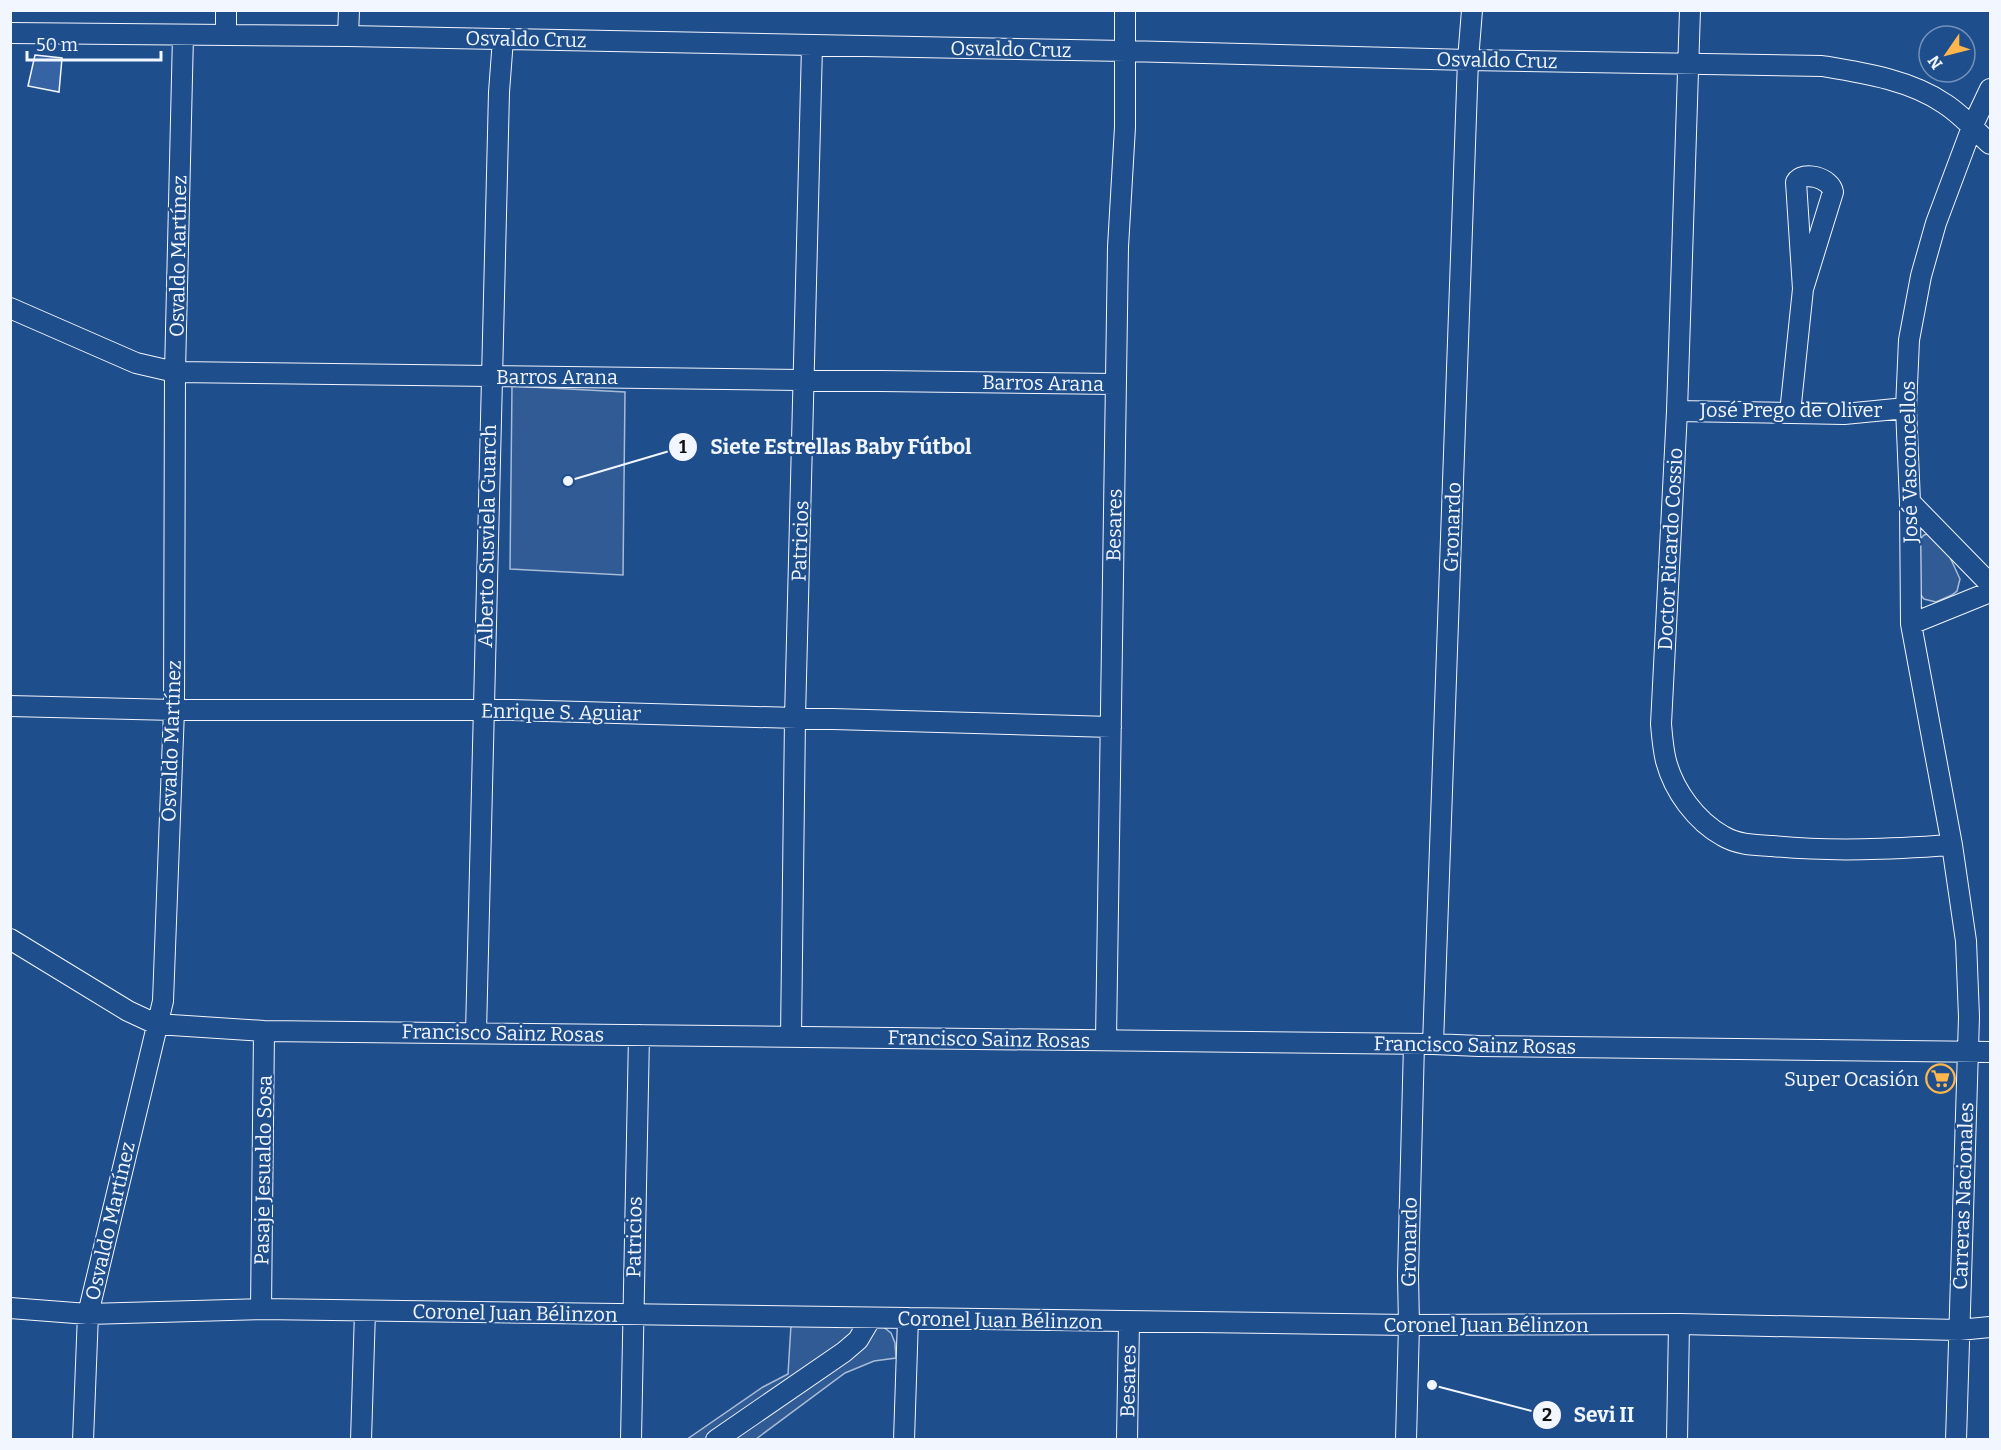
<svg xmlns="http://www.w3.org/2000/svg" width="2001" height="1450" viewBox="0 0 2001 1450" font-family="Bitter,serif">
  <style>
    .built { fill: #305b95; stroke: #a8bbd7; stroke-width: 1.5 }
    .building { fill: #3563a3; stroke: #f2f6ff; stroke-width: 1.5 }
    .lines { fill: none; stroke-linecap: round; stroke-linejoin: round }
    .minor-casing { stroke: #f2f6ff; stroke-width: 22 }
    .minor { stroke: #1f4e8c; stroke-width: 20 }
    .labels { text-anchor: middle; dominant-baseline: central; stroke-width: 4.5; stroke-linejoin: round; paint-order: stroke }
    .street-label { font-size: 20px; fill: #f2f6ff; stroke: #1f4e8c }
    .poi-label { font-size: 20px; fill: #f2f6ff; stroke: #1f4e8c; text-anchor: end }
    .leader { fill: none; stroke: #f2f6ff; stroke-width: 2 }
    .callout-dot { fill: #f2f6ff; stroke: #1f4e8c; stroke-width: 2 }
    .mark-label { font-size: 18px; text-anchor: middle; font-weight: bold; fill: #111 }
    .callout-label { font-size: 21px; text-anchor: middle; font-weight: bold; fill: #f2f6ff; stroke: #1f4e8c; stroke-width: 4.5; stroke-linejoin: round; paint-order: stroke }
  </style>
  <rect width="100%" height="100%" fill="#1f4e8c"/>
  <!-- built -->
  <path class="built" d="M512,386l113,6 -2,183 -113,-6z
    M1932,533l10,7 18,39 -3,12 -5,4 -16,7 -12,-3 -4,-5 -1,-54 5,-5z
    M791,1325l91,1 9,7 4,10 1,15 -22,3 -29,12 -89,66 -70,1 77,-53 25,-13z"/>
  <!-- building -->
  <path class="building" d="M35,55l27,3 -3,34 -31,-6z"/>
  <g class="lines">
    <defs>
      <path id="minor" d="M1690,10l-13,401 -16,313c1,12 2,25 5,37 8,30 30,60 57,75 15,9 33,9 49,10 60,6 120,3 180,-1
        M10,33l338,3 777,15 343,9 354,6c42,7 88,14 123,38 17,11 31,27 45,40
        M226,34v-24
        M348,36l1,-26
        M10,308l126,55 39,9 941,12
        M1677,411l167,3 62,-6
        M1790,413l13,-124 30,-97c-2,-14 -30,-22 -37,-10l7,107
        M1910,502l80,82
        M1911,624l79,-32
        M10,706l164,4h338l599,17
        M10,939l118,72 28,13 108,7 1169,13 46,2 511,6
        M476,1033l23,-941 4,-53
        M791,1037l4,-319 17,-672
        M1106,1040l12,-793 7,-120v-117
        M1433,1044l35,-984 4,-50
        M10,1308l78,6 173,-5 1148,16 270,-1 280,6 31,-3
        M261,1309l3,-278
        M83,1440l5,-126 75,-313 11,-291 1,-338 8,-337
        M361,1440l4,-129
        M631,1440l8,-405
        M716,1440l128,-88 14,-12 13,-22
        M904,1440l4,-122
        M1127,1440l2,-118
        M1406,1440l3,-115 -1,-50 6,-231
        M1677,1440l2,-116
        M1956,1440l13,-423 -3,-76 -14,-96 -41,-221 -1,-122 -4,-94 3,-68 12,-64 15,-53 36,-96 18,-38"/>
    </defs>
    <!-- minor casing -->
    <use href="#minor" class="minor-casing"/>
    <!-- minor -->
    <use href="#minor" class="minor"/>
  </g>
  <!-- icons -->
  <defs>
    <symbol id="supermarket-ring" viewBox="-11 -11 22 22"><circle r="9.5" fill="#1f4e8c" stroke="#ffb74d" stroke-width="1.5"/><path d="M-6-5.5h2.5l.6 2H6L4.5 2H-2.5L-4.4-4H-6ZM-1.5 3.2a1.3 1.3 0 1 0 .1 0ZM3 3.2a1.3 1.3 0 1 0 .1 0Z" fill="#ffb74d"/></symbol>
  </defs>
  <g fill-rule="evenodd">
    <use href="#supermarket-ring" x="1924" y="1062" width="33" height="33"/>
  </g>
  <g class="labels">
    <!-- street labels -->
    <g class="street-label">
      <text transform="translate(526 39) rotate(1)">Osvaldo Cruz</text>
      <text transform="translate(1011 49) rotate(1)">Osvaldo Cruz</text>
      <text transform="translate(1497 60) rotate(1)">Osvaldo Cruz</text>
      <text transform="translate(178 256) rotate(-89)">Osvaldo Martínez</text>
      <text x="557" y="377">Barros Arana</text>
      <text transform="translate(1043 383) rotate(1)">Barros Arana</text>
      <text x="1791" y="410">José Prego de Oliver</text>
      <text transform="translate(1909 462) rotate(-91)">José Vasconcellos</text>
      <text transform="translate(1114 525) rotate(-89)">Besares</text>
      <text transform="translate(1452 527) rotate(-88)">Gronardo</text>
      <text transform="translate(487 536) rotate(-89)">Alberto Susviela Guarch</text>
      <text transform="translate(800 541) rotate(-88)">Patricios</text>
      <text transform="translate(1670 549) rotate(-87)">Doctor Ricardo Cossio</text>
      <text transform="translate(561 712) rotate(1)">Enrique S. Aguiar</text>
      <text transform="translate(171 741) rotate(-88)">Osvaldo Martínez</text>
      <text transform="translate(503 1033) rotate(1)">Francisco Sainz Rosas</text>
      <text transform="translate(989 1039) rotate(1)">Francisco Sainz Rosas</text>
      <text transform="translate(1475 1045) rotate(1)">Francisco Sainz Rosas</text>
      <text transform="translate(263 1170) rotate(-89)">Pasaje Jesualdo Sosa</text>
      <text transform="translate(1963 1196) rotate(-88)">Carreras Nacionales</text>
      <text transform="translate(110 1221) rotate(-77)">Osvaldo Martínez</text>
      <text transform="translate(634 1237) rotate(-89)">Patricios</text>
      <text transform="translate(1409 1242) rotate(-89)">Gronardo</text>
      <text transform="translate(515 1313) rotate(1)">Coronel Juan Bélinzon</text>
      <text transform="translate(1000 1320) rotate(1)">Coronel Juan Bélinzon</text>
      <text x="1486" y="1325">Coronel Juan Bélinzon</text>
      <text transform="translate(1128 1381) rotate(-89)">Besares</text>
    </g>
    <!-- poi labels -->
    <g class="poi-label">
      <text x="1919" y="1079">Super Ocasión</text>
    </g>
  </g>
  <!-- callouts -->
  <path class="leader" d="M568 481L683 447M1432 1385L1547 1415"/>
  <g class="callout-dot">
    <circle cx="568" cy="481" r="6"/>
    <circle cx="1432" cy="1385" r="6"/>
    <circle cx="683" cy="447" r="15"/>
    <circle cx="1547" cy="1415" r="15"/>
  </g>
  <g class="mark-label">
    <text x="683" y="453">1</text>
    <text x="1547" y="1421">2</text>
  </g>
  <g class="callout-label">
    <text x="841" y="454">Siete Estrellas Baby Fútbol</text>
    <text x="1604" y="1422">Sevi II</text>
  </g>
  <!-- border -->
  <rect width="2001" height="1450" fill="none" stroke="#f2f6ff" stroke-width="24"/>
  <!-- north arrow -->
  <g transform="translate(1947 54) rotate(235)"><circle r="28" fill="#1f4e8c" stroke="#7391ba" stroke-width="1.5"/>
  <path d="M0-4.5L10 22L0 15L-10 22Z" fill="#ffb74d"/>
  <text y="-9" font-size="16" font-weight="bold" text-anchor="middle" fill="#f2f6ff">N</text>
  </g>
  <!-- scale -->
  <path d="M27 51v9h134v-9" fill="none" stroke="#f2f6ff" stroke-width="3"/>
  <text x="36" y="51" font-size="18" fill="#f2f6ff" stroke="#1f4e8c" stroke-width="4.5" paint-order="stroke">50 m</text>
</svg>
